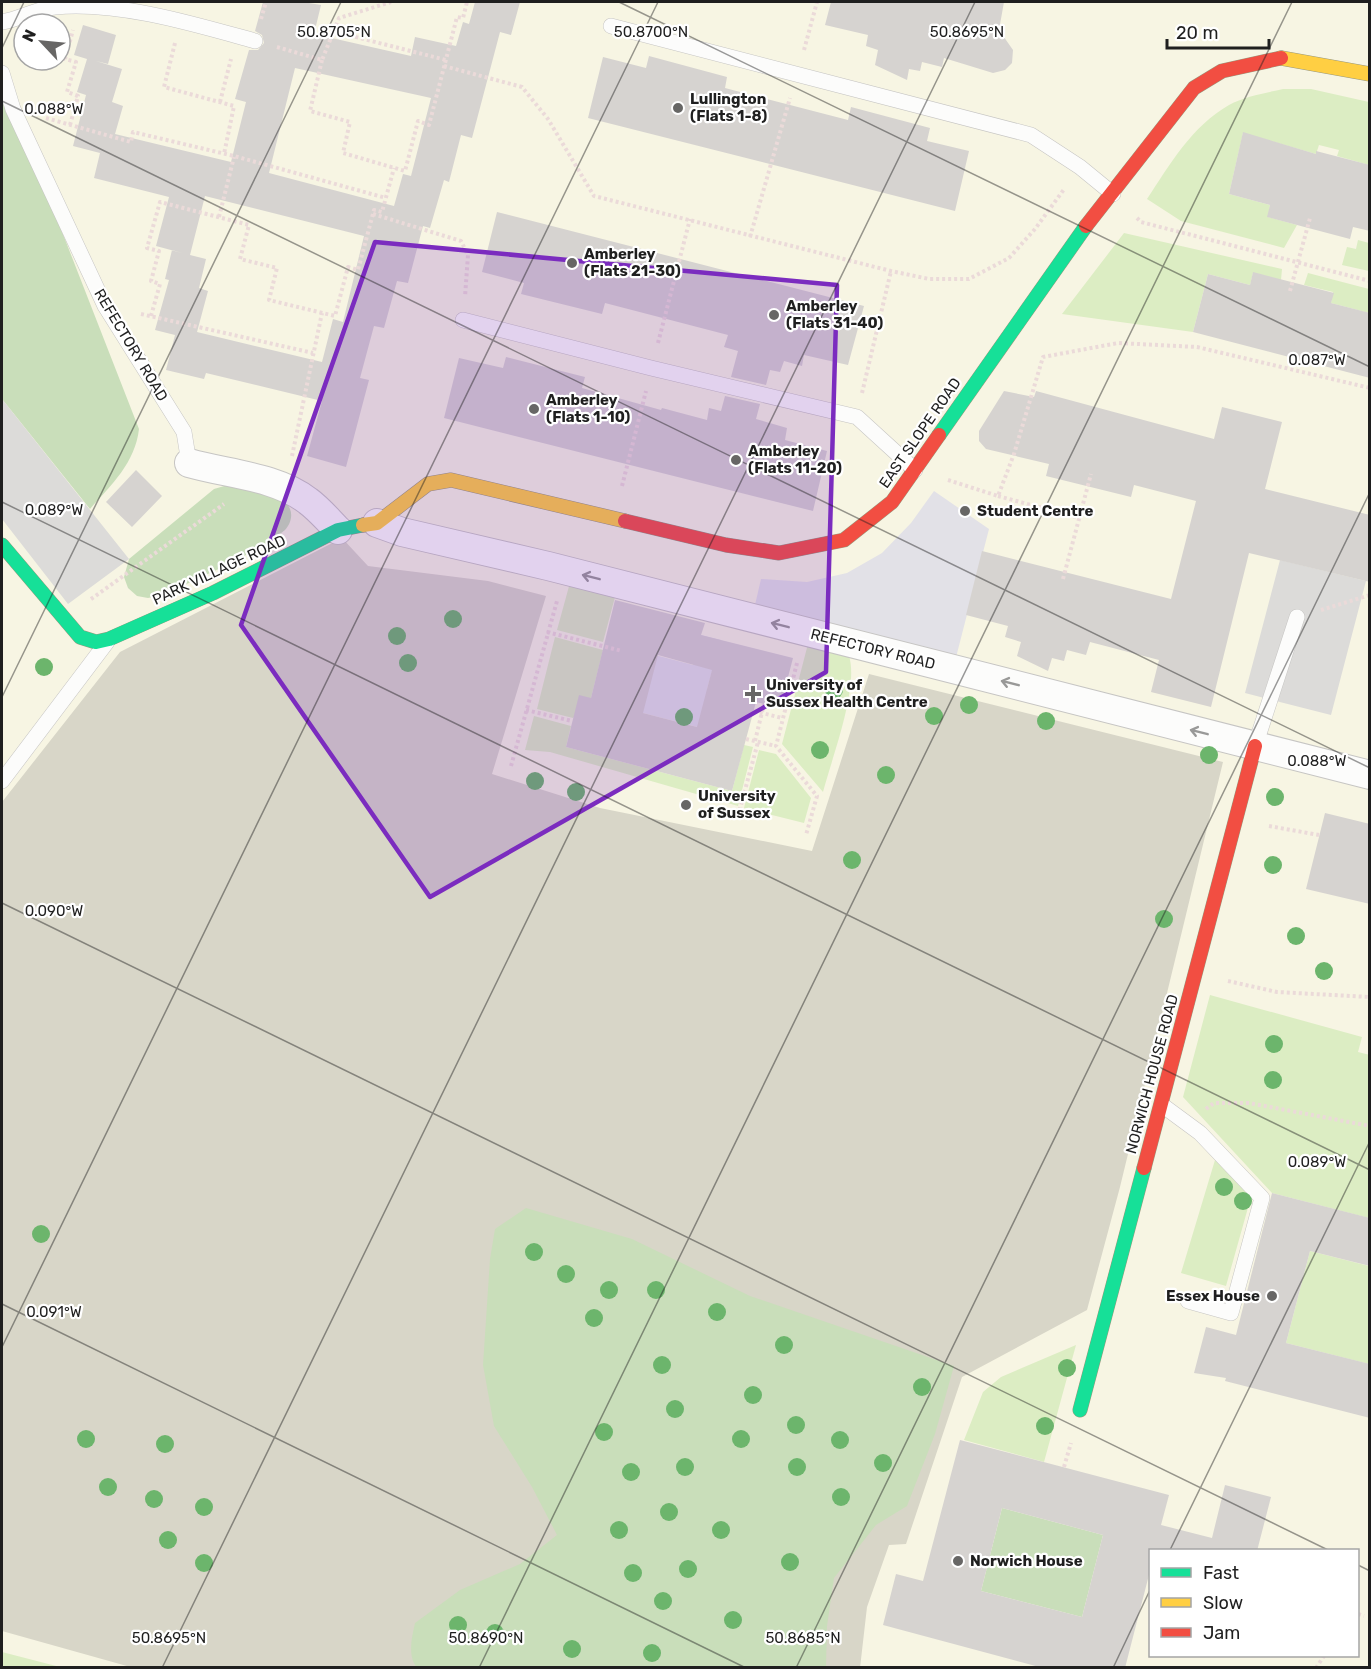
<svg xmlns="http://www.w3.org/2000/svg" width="1371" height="1669" viewBox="0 0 1371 1669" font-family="Rubik,sans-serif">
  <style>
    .education { fill: #f7f5e3; fill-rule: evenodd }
    .construction { fill: #d8d6c8 }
    .grass { fill: #dcedc3 }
    .forest { fill: #c9deba }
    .parking { fill: #dcdbd9 }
    .plaza { fill: #e2e1e7 }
    .building { fill: #d6d3d0; fill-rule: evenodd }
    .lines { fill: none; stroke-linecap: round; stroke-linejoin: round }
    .lane-casing { stroke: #c6c5c3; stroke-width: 16 }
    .street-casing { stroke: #c6c5c3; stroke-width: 30 }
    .fast-casing { stroke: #98987e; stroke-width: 15 }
    .slow-casing { stroke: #98987e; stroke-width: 15 }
    .jam-casing { stroke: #98987e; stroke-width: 15 }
    .path { stroke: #ebdad9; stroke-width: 4; stroke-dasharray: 3 3; stroke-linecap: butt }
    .lane { stroke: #fcfcfb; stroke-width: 15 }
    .street { stroke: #fcfcfb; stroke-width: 28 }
    .fast { stroke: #16e098; stroke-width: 14 }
    .slow { stroke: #ffcf43; stroke-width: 14 }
    .jam { stroke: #f24e42; stroke-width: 14 }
    .tree { fill: #6cb56c }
    .oneway { stroke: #999998 }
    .marked { fill: #7b2cbf; fill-opacity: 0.2; stroke: #7b2cbf; stroke-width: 4.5; stroke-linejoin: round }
    .ticks { fill: none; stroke: #1f1f1f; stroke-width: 1.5; stroke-opacity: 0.45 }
    .poi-dot { fill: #676665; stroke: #fff; stroke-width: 2 }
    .labels { text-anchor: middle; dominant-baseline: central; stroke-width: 4.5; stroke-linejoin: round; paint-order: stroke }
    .poi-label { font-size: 15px; font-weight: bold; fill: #1f1f1f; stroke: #fff; text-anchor: start }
    .street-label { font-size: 15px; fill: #1f1f1f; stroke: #fff }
    .ticks-label { font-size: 15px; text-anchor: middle; fill: #1f1f1f; stroke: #fff; stroke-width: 4.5; stroke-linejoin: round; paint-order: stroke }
  </style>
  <rect width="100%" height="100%" fill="#eeebe7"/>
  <!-- education -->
  <path class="education" d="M2,2h1367v1665h-1367zM24,24h36v36h-36zM1150,1550h208v106h-208z"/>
  <!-- construction -->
  <path class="construction" d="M342,538l26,28 120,15 58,15 -54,178 108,34 212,43 57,-177 354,88 -103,425 -33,123 -125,67 -56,167 -17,1 -22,62 -7,61h-726l-132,-37v-829l118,-150z"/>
  <!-- grass -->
  <path class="grass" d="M1283,89h28l58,13v63l-32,-9 2,-6 -20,-5 -3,9 -73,-21 -14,61 41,11 -2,12 29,8 -13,23 -103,-27 -34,-22c23,-35 45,-73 82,-94 16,-9 37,-12 54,-16z
    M1124,233l158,36 -1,11 -28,-7 -3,12 -42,-11 -15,58 -131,-18z
    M1358,240l11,3v28l-27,-6 5,-18 9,2z
    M1308,273l61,16v24l-38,-10 2,-11 -29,-7z
    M571,579l51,14 6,8 -13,-4 -12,45 -46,-12z
    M555,637l48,13 -12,48 -18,20 -36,-9z
    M809,640l40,16c10,31 -17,102 -26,136l-41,-48z
    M534,716l37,10 -5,21 166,44 12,-46 9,2 -15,59 -188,-54 -25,-2z
    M759,750l17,4 35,44 -7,25 -60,-15z
    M1210,995l152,42 -4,15 12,3 -1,163 -97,-25 -89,-96z
    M1215,1160l36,37 -25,89 -45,-13z
    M1310,1251l59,15v98l-83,-21z
    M1076,1345l-32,117 -80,-22 19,-48 18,-15z
    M2,1652l58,15h-58z"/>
  <!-- forest -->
  <path class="forest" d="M2,78l137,351c-4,34 -27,55 -49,80l-88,-110z
    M238,482c12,5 48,15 52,27 3,7 0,16 -5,21 -29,24 -87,48 -122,65l-15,3 -11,-2 -9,-8 -4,-11 5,-18 85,-70z
    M526,1208l106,31 118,57 204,70 -19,68 -28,72 -31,19 -42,53 -7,48 -1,41 -409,1c-10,-13 -5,-31 -2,-45l45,-33 60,-26 37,-29 -25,-48 -38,-61 -11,-61 7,-106 5,-30z
    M1002,1508l101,27 -21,82 -101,-26z"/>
  <!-- parking -->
  <path class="parking" d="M2,399l127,160 -61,45 -66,-85z
    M1280,560l86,21 -35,134 -86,-22z"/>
  <!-- plaza -->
  <path class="plaza" d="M934,491l55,38 -36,140 -201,-51 9,-39 46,3 40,-9 35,-20 29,-30z
    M701,635l20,5 -14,49 6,42 -70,-18 -3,-62 53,14z"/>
  <!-- building -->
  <path class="building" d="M263,2h40l18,3 -7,29 97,22 4,-19 41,9 7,-24 6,2 6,-22h45l-9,33 -11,-3 -28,106 -11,-3 -12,47 -5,-2 -14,48 -7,-2 -15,57 -11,-2 -13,47 -10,-2 -14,52 9,2 -23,87 -39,-11 15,-55 -116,-28 -2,6 -38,-9 9,-35 -20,-5 14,-50 -4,-1 7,-29 10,3 -26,-7 13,-49 -75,-19 6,-25 -27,-7 13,-51 -9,-3 10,-33 -13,-4 9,-30 33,10 -8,29 -12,-3 26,8 -10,33 11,4 -8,28 116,28 15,-60 -11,-3 14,-49h9l6,-7 -2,-8 -7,-4zM295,68l136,30 -20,78 -8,-2 -9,32 -125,-33zM205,196l159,40 -21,86 -10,-3 -11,43 -125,-30 11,-41 -9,-3 7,-29 -16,-4z
    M831,2h173l-5,28 14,20 -1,13 -7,7 -12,3 -49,-15 -2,9 -20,-5 -2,9 -11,-2 -2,11 -32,-15 3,-15 -12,-4 2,-11 -43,-10z
    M649,56l78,21 -2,11 123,32 3,-13 79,21 -3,13 42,10 -14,60 -367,-93 15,-61 43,11z
    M1243,132l73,22v-3l54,14v66l-17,-4 -3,12 -53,-14 -30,-8 3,-12 -41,-11z
    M497,212l367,94 -16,59 -44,-10 -2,11 -18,-5 -4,11 -10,-2 -4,15 -35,-8 7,-26 -14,-4 4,-12 -123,-32 -3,11 -81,-20 3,-11 -42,-11z
    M1253,272l81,21 -3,10 39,10v65l-177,-46 15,-58 42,11z
    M506,357l79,20 -3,11 79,22 1,-2 45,12 2,-12 12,3 4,-15 35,8 -4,15 31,9 -2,12 42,11 -14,60 -369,-93 15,-60 44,10z
    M1004,391l30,6 2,-6 178,48 8,-32 60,15 -17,67 105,26v67l-121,-29 -38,154 -60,-15 8,-32 -69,-18 -4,13 -19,-5 -3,11 -12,-3 -4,13 -31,-15 4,-14 -16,-5 3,-11 -42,-11 16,-64 189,48 25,-98 -62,-16 -3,12 -85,-21 3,-12 -63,-15 -7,-8v-10z
    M136,470l26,26 -30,31 -26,-25z
    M615,600l90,23 -4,12 92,23 -13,50 -24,-6 -24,89 -166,-44 13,-52 12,3zM658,655l54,15 -15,57 -54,-14z
    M1325,813l45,11v80l-64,-15z
    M1272,1193l98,25v48l-60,-15 -24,92 84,21v54l-145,-37 1,-3 -32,-5 12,-46 30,8z
    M960,1440l209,55 -8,30 51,13 13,-53 46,12 -14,54h-107v20l-25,97h-82l-160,-43 13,-51 27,7zM1002,1508l101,27 -21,82 -101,-26z"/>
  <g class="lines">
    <defs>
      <path id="lane" d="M2,22c18,-3 34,-13 53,-15 63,-6 139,17 200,34
        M611,26l420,109 49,32 33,27
        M2,73l11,36 92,197 79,126 5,31
        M463,320l188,48 206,49 58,53
        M1255,746l42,-129
        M2,781l105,-139
        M1162,1105l38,28 62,65 -31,115 -43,-12"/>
      <path id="street" d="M189,463c38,11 87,13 119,38 11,8 20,19 30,29
        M377,523l25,9 146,34 822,209"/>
      <path id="fast" d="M939,435l147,-209
        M2,545l78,92 16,5 13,-3 104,-46 125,-63 25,-5
        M1080,1410l64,-242"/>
      <path id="slow" d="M1281,58l89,16
        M363,525l14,-2 51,-39 23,-4 174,41"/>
      <path id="jam" d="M1086,226l108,-138 28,-17 59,-13
        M625,521l101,24 53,8 65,-13 48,-38 47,-67
        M1144,1168l111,-422"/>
    </defs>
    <!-- lane casing -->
    <use href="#lane" class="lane-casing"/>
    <!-- street casing -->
    <use href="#street" class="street-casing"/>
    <!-- fast casing -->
    <use href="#fast" class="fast-casing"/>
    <!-- slow casing -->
    <use href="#slow" class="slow-casing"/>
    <!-- jam casing -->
    <use href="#jam" class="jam-casing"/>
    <!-- path -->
    <path class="path" d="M261,19l5,-17
      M332,31l114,29
      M175,43l-11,44 70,19 -10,48
      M277,47l45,13 17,-42 52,-16
      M804,50l13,-48
      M322,60l-12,51 40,11 -7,31 62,18 13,-50 11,4 28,-108 6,1 4,-16
      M444,66l78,21 26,32 46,77 297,75 38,8h40l40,-21 26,-29 30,-41
      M220,102l11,-43
      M46,118l85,24 2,-10 101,24 152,42
      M70,125l8,-29 -11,-4 9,-30 -11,-3 8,-29
      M373,214l88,27 7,14 -3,42
      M219,217l15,-60
      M1137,218l4,4 229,59
      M750,237l40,-139
      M1290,291l20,-73
      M141,314l172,39
      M151,316l9,-32 -9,-3 8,-30 -12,-3 13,-46 89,23 -9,34 37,9 -8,32 66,16 13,-49 10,3 16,-60 8,2 12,-44
      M658,343l32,-124
      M862,393l29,-122
      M292,456l30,-143
      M948,480l50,16 16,-42 29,-97 75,-14 79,4 173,41
      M622,486l24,-95
      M998,496l81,22
      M1063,579l28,-105
      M91,599l133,-95
      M1321,610l49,-15
      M547,632l75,19
      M797,663l-21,83 41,50 -11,39
      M526,710l46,11
      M754,711l28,7
      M746,739l30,7
      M755,741l9,-37
      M511,766l46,-165
      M738,816l20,-74
      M1269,826l50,9
      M1228,981l49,11 93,5
      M1206,1109l8,-6h35l121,23
      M1064,1467l7,-24
      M1358,1614l6,2
      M1316,1668l8,-12"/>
    <!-- lane -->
    <use href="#lane" class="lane"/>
    <!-- street -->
    <use href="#street" class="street"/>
    <!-- fast -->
    <use href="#fast" class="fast"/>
    <!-- slow -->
    <use href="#slow" class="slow"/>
    <!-- jam -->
    <use href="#jam" class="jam"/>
  </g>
  <!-- trees -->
  <g class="tree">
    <circle cx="453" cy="619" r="9"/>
    <circle cx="397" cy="636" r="9"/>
    <circle cx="408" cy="663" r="9"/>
    <circle cx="44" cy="667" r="9"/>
    <circle cx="834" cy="690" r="9"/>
    <circle cx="969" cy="705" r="9"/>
    <circle cx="934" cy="716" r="9"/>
    <circle cx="684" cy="717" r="9"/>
    <circle cx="1046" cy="721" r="9"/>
    <circle cx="820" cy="750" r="9"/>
    <circle cx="1209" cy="755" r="9"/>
    <circle cx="886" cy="775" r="9"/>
    <circle cx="535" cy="781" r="9"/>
    <circle cx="576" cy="792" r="9"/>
    <circle cx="1275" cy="797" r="9"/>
    <circle cx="852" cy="860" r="9"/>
    <circle cx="1273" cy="865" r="9"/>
    <circle cx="1164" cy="919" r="9"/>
    <circle cx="1296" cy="936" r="9"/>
    <circle cx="1324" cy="971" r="9"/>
    <circle cx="1274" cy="1044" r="9"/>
    <circle cx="1273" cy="1080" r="9"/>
    <circle cx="1224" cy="1187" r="9"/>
    <circle cx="1243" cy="1201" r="9"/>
    <circle cx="41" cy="1234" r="9"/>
    <circle cx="534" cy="1252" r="9"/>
    <circle cx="566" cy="1274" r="9"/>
    <circle cx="609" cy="1290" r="9"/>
    <circle cx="656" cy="1290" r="9"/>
    <circle cx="717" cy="1312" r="9"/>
    <circle cx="594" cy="1318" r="9"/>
    <circle cx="784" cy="1345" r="9"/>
    <circle cx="662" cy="1365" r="9"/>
    <circle cx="1067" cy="1368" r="9"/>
    <circle cx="922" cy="1387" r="9"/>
    <circle cx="753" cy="1395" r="9"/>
    <circle cx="675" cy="1409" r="9"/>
    <circle cx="796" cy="1425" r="9"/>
    <circle cx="1045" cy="1426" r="9"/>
    <circle cx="604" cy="1432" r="9"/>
    <circle cx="86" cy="1439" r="9"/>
    <circle cx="741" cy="1439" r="9"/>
    <circle cx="840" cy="1440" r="9"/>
    <circle cx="165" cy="1444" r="9"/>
    <circle cx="883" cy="1463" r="9"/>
    <circle cx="685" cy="1467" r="9"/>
    <circle cx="797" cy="1467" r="9"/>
    <circle cx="631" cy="1472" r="9"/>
    <circle cx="108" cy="1487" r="9"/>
    <circle cx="841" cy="1497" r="9"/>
    <circle cx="154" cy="1499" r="9"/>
    <circle cx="204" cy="1507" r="9"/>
    <circle cx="669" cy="1512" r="9"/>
    <circle cx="619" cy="1530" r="9"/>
    <circle cx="721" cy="1530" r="9"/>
    <circle cx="168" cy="1540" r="9"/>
    <circle cx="790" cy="1562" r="9"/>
    <circle cx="204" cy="1563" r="9"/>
    <circle cx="688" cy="1569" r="9"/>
    <circle cx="633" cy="1573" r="9"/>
    <circle cx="663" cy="1601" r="9"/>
    <circle cx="733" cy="1620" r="9"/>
    <circle cx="458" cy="1625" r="9"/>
    <circle cx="495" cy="1633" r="9"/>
    <circle cx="572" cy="1649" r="9"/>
    <circle cx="652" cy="1653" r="9"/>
  </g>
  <!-- one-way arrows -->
  <defs><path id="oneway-shaft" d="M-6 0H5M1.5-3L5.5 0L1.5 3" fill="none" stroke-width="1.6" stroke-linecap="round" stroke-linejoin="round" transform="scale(1.5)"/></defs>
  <g class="oneway">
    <use href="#oneway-shaft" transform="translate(591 577) rotate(-166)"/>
    <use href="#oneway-shaft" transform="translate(780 625) rotate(-166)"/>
    <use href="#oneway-shaft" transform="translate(1010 683) rotate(-166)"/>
    <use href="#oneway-shaft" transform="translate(1199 732) rotate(-166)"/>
  </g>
  <!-- marked area -->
  <path class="marked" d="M375,242l462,43 -11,387 -396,225 -189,-272z"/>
  <!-- ticks -->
  <path class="ticks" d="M619,2l751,365M2,48l22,-46M2,101l1368,667M2,502l1368,668M2,697l339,-695M2,903l1326,647M2,1304l744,364M2,1347l656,-1345M1170,1550l200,-409M1358,1565l12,6M162,1668l813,-1666M479,1668l813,-1666M796,1668l574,-1176M1113,1668l37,-78"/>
  <!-- markers -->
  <g class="poi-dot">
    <circle cx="678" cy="108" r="6"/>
    <circle cx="572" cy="263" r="6"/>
    <circle cx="774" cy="315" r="6"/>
    <circle cx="534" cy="409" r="6"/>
    <circle cx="736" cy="460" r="6"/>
    <circle cx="965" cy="511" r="6"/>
    <path d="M750 685h6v6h6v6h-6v6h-6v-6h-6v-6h6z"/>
    <circle cx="686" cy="805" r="6"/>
    <circle cx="1272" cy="1296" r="6"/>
    <circle cx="958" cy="1561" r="6"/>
  </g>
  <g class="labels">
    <!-- poi labels -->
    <g class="poi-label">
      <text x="690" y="99">Lullington<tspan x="690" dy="17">(Flats 1-8)</tspan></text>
      <text x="584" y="254">Amberley<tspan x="584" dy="17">(Flats 21-30)</tspan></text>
      <text x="786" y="306">Amberley<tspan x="786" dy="17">(Flats 31-40)</tspan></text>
      <text x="546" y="400">Amberley<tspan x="546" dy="17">(Flats 1-10)</tspan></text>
      <text x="748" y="451">Amberley<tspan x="748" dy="17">(Flats 11-20)</tspan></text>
      <text x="977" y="511">Student Centre</text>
      <text x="766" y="685">University of<tspan x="766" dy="17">Sussex Health Centre</tspan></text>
      <text x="698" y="796">University<tspan x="698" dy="17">of Sussex</tspan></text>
      <text x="1260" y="1296" text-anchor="end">Essex House</text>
      <text x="970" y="1561">Norwich House</text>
    </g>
    <!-- street labels -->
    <g class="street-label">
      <text transform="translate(131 345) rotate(59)">REFECTORY ROAD</text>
      <text transform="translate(920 433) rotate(-55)">EAST SLOPE ROAD</text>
      <text transform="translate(219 570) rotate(-25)">PARK VILLAGE ROAD</text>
      <text transform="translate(873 649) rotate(14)">REFECTORY ROAD</text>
      <text transform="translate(1152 1074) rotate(-75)">NORWICH HOUSE ROAD</text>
    </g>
  </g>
  <g class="ticks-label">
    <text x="334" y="37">50.8705°N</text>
    <text x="651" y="37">50.8700°N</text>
    <text x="967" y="37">50.8695°N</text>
    <text x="54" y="114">0.088°W</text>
    <text x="1317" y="365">0.087°W</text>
    <text x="54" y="515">0.089°W</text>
    <text x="1317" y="766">0.088°W</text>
    <text x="54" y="916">0.090°W</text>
    <text x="1317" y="1167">0.089°W</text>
    <text x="54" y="1317">0.091°W</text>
    <text x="169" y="1643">50.8695°N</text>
    <text x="486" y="1643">50.8690°N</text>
    <text x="803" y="1643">50.8685°N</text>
  </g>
  <!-- border -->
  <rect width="1371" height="1669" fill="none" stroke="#1f1f1f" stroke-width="6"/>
  <!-- legend -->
  <rect x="1149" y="1549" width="210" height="108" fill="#ffffff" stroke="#a5a5a5" stroke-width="1.5"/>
  <rect x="1161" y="1568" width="30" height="9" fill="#16e098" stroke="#a5a5a5" stroke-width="1.5"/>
  <text x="1203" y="1579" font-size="18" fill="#1f1f1f">Fast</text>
  <rect x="1161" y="1598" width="30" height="9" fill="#ffcf43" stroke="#a5a5a5" stroke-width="1.5"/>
  <text x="1203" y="1609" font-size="18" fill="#1f1f1f">Slow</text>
  <rect x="1161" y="1628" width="30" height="9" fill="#f24e42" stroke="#a5a5a5" stroke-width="1.5"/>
  <text x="1203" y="1639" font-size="18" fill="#1f1f1f">Jam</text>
  <!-- north arrow -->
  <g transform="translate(42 42) rotate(296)"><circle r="28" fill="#ffffff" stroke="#a5a5a5" stroke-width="1.5"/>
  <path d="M0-4.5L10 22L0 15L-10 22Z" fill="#676665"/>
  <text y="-9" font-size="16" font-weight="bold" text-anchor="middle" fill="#1f1f1f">N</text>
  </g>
  <!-- scale -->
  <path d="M1167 39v9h102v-9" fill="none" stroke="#1f1f1f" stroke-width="3"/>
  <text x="1176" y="39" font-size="18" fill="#1f1f1f" stroke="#ffffff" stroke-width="4.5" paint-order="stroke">20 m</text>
</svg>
